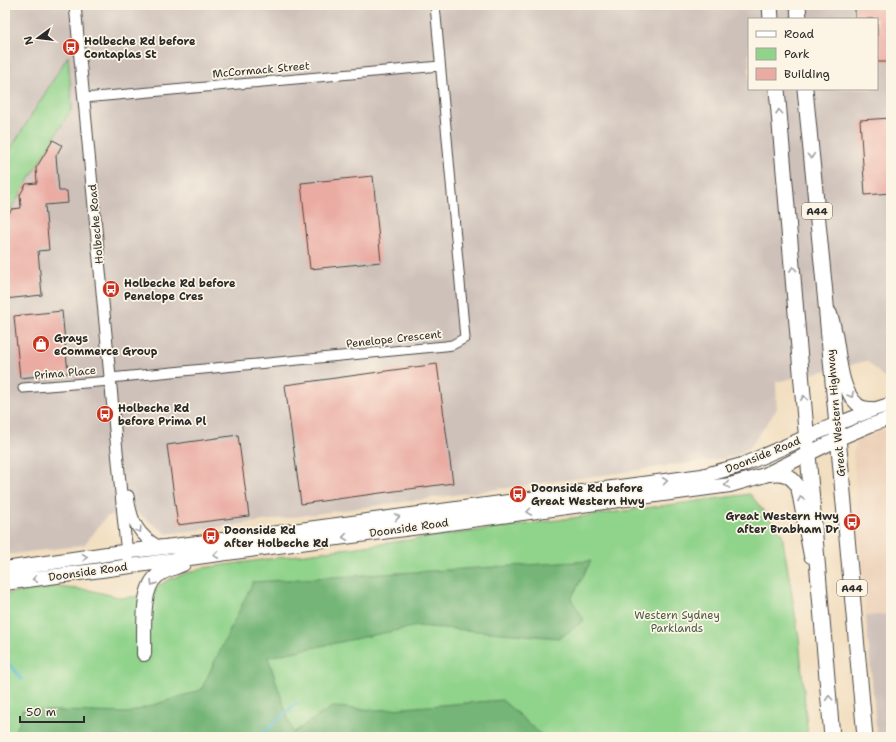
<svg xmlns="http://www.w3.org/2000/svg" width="896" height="742" viewBox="0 0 896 742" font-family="'Shantell Sans',sans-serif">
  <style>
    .built { fill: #edd2ba }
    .industrial { fill: #cec1ba; fill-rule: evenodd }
    .green { fill: #90d38b; stroke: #5e7f5b }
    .forest { fill: #74b577; stroke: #507051 }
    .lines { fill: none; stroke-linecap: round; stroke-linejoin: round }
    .stream { stroke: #53bad2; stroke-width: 2.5 }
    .building { fill: #eaaba3 }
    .minor-casing { stroke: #494641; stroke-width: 11 }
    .tertiary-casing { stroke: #494641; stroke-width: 13 }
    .secondary-casing { stroke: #494641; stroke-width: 15 }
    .primary-casing { stroke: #494641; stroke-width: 16 }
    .trunk-casing { stroke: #494641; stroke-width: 17 }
    .minor { stroke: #fff; stroke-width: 9 }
    .tertiary { stroke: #fff; stroke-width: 11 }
    .secondary { stroke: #fff; stroke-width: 13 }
    .primary { stroke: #fff; stroke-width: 14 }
    .trunk { stroke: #fff; stroke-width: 15 }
    .oneway { stroke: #a0a0a0 }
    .labels { text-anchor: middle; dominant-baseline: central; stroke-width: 3.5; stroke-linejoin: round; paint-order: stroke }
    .shield { fill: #fcf5e5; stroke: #6a6863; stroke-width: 1 }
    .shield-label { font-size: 10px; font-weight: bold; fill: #2b2b2b }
    .poi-label { font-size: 11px; font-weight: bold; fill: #2b2b2b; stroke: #fcf5e5; text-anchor: start }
    .street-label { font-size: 11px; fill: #2b2b2b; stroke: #fcf5e5 }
    .park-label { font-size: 11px; fill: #495d48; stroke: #fcf5e5 }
  </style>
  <rect width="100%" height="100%" fill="#fcf5e5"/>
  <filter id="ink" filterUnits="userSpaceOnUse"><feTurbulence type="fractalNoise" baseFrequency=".025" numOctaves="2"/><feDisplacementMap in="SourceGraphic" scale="8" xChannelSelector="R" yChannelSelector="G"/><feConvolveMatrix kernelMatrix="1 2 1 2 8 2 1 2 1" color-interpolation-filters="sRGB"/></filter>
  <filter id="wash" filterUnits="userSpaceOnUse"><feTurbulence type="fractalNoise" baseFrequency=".012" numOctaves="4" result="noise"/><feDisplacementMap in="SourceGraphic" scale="16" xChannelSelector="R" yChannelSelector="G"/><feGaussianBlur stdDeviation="0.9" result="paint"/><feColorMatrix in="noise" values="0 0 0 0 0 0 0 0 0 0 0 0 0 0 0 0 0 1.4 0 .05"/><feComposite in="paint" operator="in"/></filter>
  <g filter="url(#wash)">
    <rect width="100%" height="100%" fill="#f2dec0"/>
    <!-- built -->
    <path class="built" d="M891,429v185l-25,2 -13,-162 3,-12 5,-3 18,-8z"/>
    <!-- industrial -->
    <path class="industrial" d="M5,5h886v379l-24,-23 -91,21 1,27 -27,38 -16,10 -567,77 -30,-21 -30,3 -23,29 -79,10v-336l67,-111 -4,-52 -63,102zM749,19h128v70h-128z
      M891,614v123h-14l-11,-121z"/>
    <!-- green -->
    <path class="green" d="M68,56l4,52 -67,111v-61z
      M750,494l32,40 17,104 9,99h-803v-143l50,-7 34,3 33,8 19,-2 29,-17 32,-11z"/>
    <!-- forest -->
    <path class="forest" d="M591,561l-20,38 13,21 -24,18 -143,-12 -149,31 25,76 39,-26 47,3 123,-10 42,37h-533l8,-13 3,-14 106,3 73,-23 52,-108z"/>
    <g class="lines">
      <!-- stream -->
      <path class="stream" d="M5,661l8,7 9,12
        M258,737l39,-34"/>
    </g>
    <g id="blocks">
      <!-- building -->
      <path class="building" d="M855,5h36v57h-14v-43h-22z
        M891,118v75l-26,2 -5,-75z
        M53,140l9,5 -6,11 3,35h8l1,12 -23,2 4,45 -11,1 4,44 -37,4v-79l7,-11 9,-1 -1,-13 6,-11 11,-1 -1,-15z
        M373,176l8,86 -71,7 -9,-86z
        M62,311l6,62 -48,5 -6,-62z
        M437,364l16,119 -152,21 -16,-119z
        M238,435l11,81 -71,9 -11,-80z"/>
    </g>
  </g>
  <g filter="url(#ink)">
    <use href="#blocks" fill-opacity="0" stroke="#494641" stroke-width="1"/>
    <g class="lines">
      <defs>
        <path id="minor" d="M84,98l356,-32
          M110,378l335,-32 7,-1 13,-7 -30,-333
          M23,388l87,-7"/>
        <path id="tertiary" d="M75,5l50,531 3,24
          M128,496c3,24 10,40 32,51"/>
        <path id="secondary" d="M830,313c11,26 6,72 27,91 5,5 12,4 18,5
          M837,424l38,-15 16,-5
          M838,439l33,-14 20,-7"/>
        <path id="primary" d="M770,474c13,-2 20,1 28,12l13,70
          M5,569l102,-15 140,-17 455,-61 40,-11 95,-41
          M5,583l725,-98 35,-10 73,-36
          M144,654c1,-21 -4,-64 13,-78 7,-6 18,-8 26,-12"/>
        <path id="trunk" d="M770,5l1,14
          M798,5l1,14
          M777,89l55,648
          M805,89l21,215 39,433"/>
      </defs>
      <!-- minor casing -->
      <use href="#minor" class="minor-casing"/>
      <!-- tertiary casing -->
      <use href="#tertiary" class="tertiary-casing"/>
      <!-- secondary casing -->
      <use href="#secondary" class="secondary-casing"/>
      <!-- primary casing -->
      <use href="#primary" class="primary-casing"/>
      <!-- trunk casing -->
      <use href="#trunk" class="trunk-casing"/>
      <!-- minor -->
      <use href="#minor" class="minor"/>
      <!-- tertiary -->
      <use href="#tertiary" class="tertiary"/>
      <!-- secondary -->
      <use href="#secondary" class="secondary"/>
      <!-- primary -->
      <use href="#primary" class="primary"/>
      <!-- trunk -->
      <use href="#trunk" class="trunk"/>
    </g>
    <!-- one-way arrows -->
    <defs><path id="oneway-chevron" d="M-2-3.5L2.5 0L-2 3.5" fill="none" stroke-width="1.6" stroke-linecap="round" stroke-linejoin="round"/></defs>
    <g class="oneway">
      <use href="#oneway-chevron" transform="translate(779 112) rotate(-95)"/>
      <use href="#oneway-chevron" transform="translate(811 156) rotate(84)"/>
      <use href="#oneway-chevron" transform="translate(793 269) rotate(-95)"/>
      <use href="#oneway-chevron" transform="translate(851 395) rotate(60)"/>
      <use href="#oneway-chevron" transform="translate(804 398) rotate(-95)"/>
      <use href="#oneway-chevron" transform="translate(665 481) rotate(-8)"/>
      <use href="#oneway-chevron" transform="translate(727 485) rotate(171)"/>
      <use href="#oneway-chevron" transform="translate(801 499) rotate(-101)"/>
      <use href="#oneway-chevron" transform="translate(529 512) rotate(172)"/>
      <use href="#oneway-chevron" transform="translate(397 517) rotate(-8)"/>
      <use href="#oneway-chevron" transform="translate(139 530) rotate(56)"/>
      <use href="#oneway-chevron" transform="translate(345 537) rotate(172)"/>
      <use href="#oneway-chevron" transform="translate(216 555) rotate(172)"/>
      <use href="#oneway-chevron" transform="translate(85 557) rotate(-8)"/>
      <use href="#oneway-chevron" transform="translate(35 579) rotate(172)"/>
      <use href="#oneway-chevron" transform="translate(153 583) rotate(122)"/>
      <use href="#oneway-chevron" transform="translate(829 698) rotate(-95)"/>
    </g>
  </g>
  <!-- icons -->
  <defs>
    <symbol id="bus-disc" viewBox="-11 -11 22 22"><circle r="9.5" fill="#c8321e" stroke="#fcf5e5"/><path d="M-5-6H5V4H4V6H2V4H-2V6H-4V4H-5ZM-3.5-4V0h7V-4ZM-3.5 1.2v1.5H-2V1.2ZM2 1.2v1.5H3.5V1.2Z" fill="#fff"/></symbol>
    <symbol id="shop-disc" viewBox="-11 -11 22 22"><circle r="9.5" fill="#c8321e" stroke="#fcf5e5"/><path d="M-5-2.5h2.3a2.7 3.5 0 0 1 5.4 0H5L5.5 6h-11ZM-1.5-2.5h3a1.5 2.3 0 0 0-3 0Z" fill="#fff"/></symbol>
  </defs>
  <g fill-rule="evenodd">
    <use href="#bus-disc" x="61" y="37" width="20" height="20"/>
    <use href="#bus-disc" x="101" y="279" width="20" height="20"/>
    <use href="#shop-disc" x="31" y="334" width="20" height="20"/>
    <use href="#bus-disc" x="95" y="404" width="20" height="20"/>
    <use href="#bus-disc" x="508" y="484" width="20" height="20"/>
    <use href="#bus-disc" x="842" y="512" width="20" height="20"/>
    <use href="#bus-disc" x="201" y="526" width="20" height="20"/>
  </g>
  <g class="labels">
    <!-- shield labels -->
    <g class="shield">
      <rect x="802" y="203" width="30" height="16" rx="3"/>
      <rect x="837" y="580" width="30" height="16" rx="3"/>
    </g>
    <g class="shield-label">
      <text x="817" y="211">A44</text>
      <text x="852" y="588">A44</text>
    </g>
    <!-- poi labels -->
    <g class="poi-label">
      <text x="84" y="41">Holbeche Rd before<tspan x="84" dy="13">Contaplas St</tspan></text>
      <text x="124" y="283">Holbeche Rd before<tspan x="124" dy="13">Penelope Cres</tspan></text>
      <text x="54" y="338">Grays<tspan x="54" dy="13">eCommerce Group</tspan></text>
      <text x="118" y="408">Holbeche Rd<tspan x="118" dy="13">before Prima Pl</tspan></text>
      <text x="531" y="488">Doonside Rd before<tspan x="531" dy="13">Great Western Hwy</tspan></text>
      <text x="839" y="516" text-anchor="end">Great Western Hwy<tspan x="839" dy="13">after Brabham Dr</tspan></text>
      <text x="224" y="530">Doonside Rd<tspan x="224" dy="13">after Holbeche Rd</tspan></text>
    </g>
    <!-- street labels -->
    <g class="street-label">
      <text transform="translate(261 70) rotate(-5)">McCormack Street</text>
      <text transform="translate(96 224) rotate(-95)">Holbeche Road</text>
      <text transform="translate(394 339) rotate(-6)">Penelope Crescent</text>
      <text transform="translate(65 373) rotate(-5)">Prima Place</text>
      <text transform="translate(836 413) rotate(-95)">Great Western Highway</text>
      <text transform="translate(763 455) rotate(-22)">Doonside Road</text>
      <text transform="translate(409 528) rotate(-8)">Doonside Road</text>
      <text transform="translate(88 572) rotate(-8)">Doonside Road</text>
    </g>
    <!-- park labels -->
    <g class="park-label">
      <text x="677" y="615">Western Sydney<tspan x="677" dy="13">Parklands</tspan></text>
    </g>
  </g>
  <!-- margin -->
  <rect width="896" height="742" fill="none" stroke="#fcf5e5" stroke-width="20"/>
  <!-- legend -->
  <rect x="748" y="18" width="130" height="72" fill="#fcf5e5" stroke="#a8a49b"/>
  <rect x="756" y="31" width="20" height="6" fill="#ffffff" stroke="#a8a49b"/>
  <text x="784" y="38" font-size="12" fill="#2b2b2b">Road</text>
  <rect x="756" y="48" width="20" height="12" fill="#90d38b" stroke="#a8a49b"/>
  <text x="784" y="58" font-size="12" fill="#2b2b2b">Park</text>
  <rect x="756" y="68" width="20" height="12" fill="#eaaba3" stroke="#a8a49b"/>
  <text x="784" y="78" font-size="12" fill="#2b2b2b">Building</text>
  <!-- north arrow -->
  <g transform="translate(38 38) rotate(255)" stroke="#fcf5e5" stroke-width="3" paint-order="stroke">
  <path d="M0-3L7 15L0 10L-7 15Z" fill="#2b2b2b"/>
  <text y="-6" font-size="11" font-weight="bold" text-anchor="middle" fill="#2b2b2b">N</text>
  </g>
  <!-- scale -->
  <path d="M20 716v6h64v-6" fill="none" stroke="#2b2b2b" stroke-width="2"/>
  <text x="26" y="716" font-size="12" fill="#2b2b2b" stroke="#fcf5e5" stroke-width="3" paint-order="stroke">50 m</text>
</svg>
